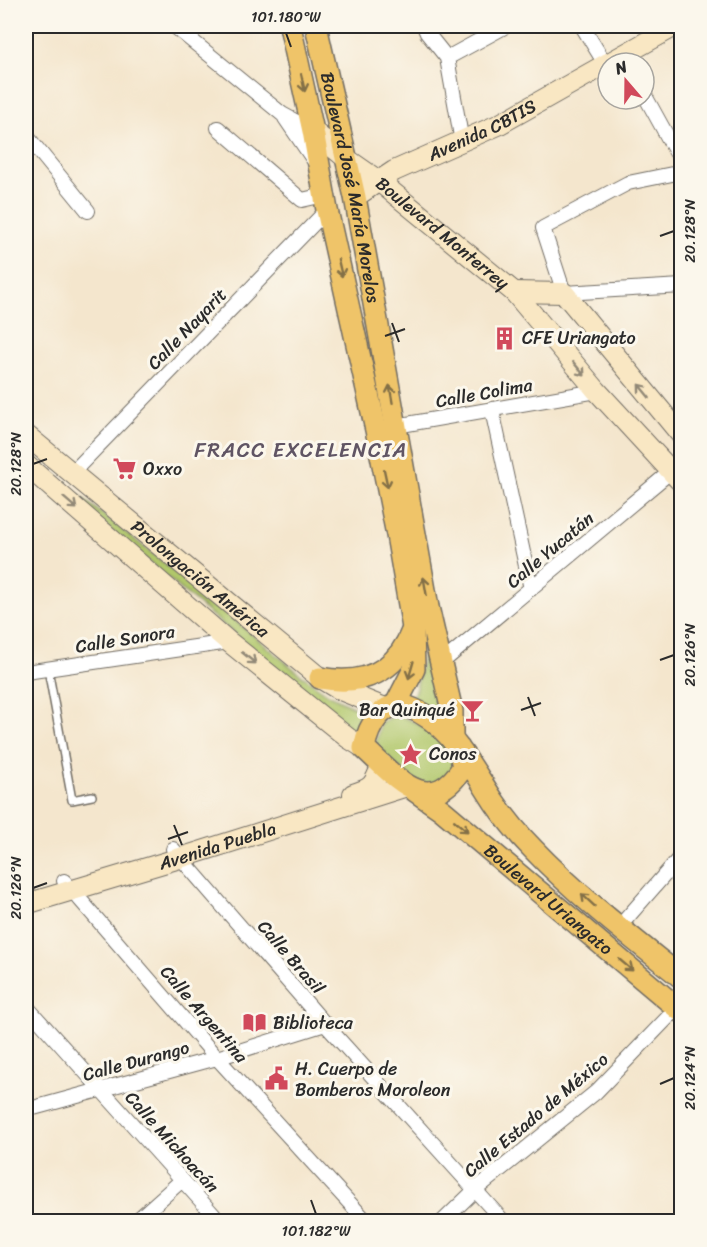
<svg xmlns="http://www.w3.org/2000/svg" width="707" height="1247" viewBox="0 0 707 1247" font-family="Sriracha,sans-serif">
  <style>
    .green { fill: #b1c76b; stroke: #6e794b; stroke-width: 1.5 }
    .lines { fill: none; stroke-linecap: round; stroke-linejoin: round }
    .lane-casing { stroke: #716c64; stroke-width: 10 }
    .street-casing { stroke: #716c64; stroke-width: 16 }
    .secondary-casing { stroke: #716c64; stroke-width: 22 }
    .primary-casing { stroke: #716c64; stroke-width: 24 }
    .lane { stroke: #fff; stroke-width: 7 }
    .street { stroke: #fff; stroke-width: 14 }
    .secondary { stroke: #f9e7c3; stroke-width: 20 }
    .primary { stroke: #efc469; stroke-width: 21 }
    .oneway { stroke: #837047 }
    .oneway2 { stroke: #928977 }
    .ticks { fill: none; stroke: #2b2b2b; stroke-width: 2 }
    .labels { text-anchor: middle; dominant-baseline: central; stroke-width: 6; stroke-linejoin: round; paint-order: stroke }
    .street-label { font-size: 18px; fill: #2b2b2b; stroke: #fbf7ec }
    .poi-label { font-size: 18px; fill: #2b2b2b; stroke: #fbf7ec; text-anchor: start }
    .quarter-label { font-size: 21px; letter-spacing: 1.5px; fill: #605564; stroke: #fbf7ec }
    .neatline { fill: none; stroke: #2b2b2b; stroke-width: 2 }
    .ticks-label { font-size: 15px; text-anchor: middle; fill: #2b2b2b }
  </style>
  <rect width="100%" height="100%" fill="#fbf7ec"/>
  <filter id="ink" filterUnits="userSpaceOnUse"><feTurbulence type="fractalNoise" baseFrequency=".0167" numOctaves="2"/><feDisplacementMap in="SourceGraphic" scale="12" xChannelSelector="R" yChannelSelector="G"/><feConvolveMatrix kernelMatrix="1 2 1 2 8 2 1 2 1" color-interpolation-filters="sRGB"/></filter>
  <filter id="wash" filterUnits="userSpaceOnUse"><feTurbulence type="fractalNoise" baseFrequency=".008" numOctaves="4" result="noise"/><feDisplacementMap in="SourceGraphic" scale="24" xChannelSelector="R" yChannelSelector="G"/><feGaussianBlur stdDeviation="1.35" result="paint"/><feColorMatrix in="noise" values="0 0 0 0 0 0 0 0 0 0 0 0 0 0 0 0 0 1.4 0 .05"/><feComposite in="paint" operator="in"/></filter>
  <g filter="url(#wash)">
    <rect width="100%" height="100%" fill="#f4e6cd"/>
    <!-- green -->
    <path class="green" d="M26,449l27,26 129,102 118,97 28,20 44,22 -14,22 -332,-279z
      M425,648h3l14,65 -1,4 -29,-19 4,-9z
      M394,716c18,0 46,21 56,36 3,5 5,12 7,18l-33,20 -46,-40 -2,-8 5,-20z"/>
  </g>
  <g filter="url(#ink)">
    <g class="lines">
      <defs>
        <path id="lane" d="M48,669l24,131 20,-4"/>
        <path id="street" d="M174,26l108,88 31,17
          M424,26l3,7 20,25 15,84
          M582,26l24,39
          M447,58l59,-32
          M644,94l38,69
          M285,118l30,44
          M218,128l84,72 22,-5
          M26,135l62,76
          M682,172l-54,11 -85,45 21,65 118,-7
          M492,410l39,179
          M390,427l207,-36
          M72,473l255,-263
          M440,664l242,-202
          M26,672l203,-30
          M173,849l152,175 179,198
          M64,881l153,177 150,164
          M619,927l63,-72
          M26,1006l194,216
          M26,1110l191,-52 108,-34
          M135,1222l47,-42
          M442,1222l33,-32 121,-98 81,-84"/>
        <g id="secondary">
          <path d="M609,63l66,-37"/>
          <path id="s1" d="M313,131l34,28 33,23 134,110 83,99 85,92"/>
          <path id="s2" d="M355,197l39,-26 104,-46 110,-62"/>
          <path d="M514,292l50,1 118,143"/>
          <path id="s3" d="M26,435l294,243 18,11 47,19"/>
          <path d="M26,465l203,177 119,96 16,10"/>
          <path d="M353,794c21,-6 21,-10 29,-30"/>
          <path id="s4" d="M26,904l154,-46 227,-72"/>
        </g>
        <g id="primary">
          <path d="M290,26l23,105 14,79 49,220 21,105 16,93 1,41 -19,37"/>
          <path id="s5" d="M316,26l39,171 73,410 24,104v29"/>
          <path d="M320,678c42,8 76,-5 92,-47"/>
          <path d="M459,748l4,19c-34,53 -67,10 -99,-19 4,-21 19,-50 44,-41 42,15 64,62 87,96 11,16 25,33 38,46 45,47 98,88 149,129"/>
          <path id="s6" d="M415,791l27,19 240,202"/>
        </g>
      </defs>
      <!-- lane casing -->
      <use href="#lane" class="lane-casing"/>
      <!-- street casing -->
      <use href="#street" class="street-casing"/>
      <!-- secondary casing -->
      <use href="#secondary" class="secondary-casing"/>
      <!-- primary casing -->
      <use href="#primary" class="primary-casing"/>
      <!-- lane -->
      <use href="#lane" class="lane"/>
      <!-- street -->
      <use href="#street" class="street"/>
      <!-- secondary -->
      <use href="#secondary" class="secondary"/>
      <!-- primary -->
      <use href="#primary" class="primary"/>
    </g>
    <!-- one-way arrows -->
    <defs><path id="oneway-shaft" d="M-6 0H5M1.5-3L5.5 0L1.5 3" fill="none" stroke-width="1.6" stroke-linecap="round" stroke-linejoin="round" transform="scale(1.5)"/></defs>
    <g class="oneway">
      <use href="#oneway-shaft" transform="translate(303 83) rotate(78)"/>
      <use href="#oneway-shaft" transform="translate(340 268) rotate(77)"/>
      <use href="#oneway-shaft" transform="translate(391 394) rotate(-100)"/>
      <use href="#oneway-shaft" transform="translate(386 479) rotate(78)"/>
      <use href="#oneway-shaft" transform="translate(425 586) rotate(-100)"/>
      <use href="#oneway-shaft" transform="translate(411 670) rotate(106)"/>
      <use href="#oneway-shaft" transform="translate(461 826) rotate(40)"/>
      <use href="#oneway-shaft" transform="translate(588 900) rotate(-137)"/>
      <use href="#oneway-shaft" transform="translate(626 965) rotate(40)"/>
    </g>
    <g class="oneway2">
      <use href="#oneway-shaft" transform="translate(579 369) rotate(50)"/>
      <use href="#oneway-shaft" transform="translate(644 391) rotate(-129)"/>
      <use href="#oneway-shaft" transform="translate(70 503) rotate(41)"/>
      <use href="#oneway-shaft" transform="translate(249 658) rotate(39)"/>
    </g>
  </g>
  <!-- ticks -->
  <path class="ticks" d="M286,33l5,14M660,236l14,-5M392,323l7,19M385,336l20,-7M33,464l14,-5M660,660l14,-5M528,697l7,19M521,710l20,-7M174,825l8,20M168,839l20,-7M33,888l14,-5M660,1084l14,-6M311,1200l5,14"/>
  <!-- icons -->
  <defs>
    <symbol id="building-bare" viewBox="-9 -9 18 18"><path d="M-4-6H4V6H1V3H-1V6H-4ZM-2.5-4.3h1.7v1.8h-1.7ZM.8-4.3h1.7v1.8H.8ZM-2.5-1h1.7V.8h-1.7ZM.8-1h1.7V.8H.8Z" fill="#d1495b" stroke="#fbf7ec" stroke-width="2.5" paint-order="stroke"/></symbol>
    <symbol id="supermarket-bare" viewBox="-9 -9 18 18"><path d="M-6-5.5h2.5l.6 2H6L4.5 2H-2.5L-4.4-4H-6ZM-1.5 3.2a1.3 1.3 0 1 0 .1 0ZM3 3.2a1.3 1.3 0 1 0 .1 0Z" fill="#d1495b" stroke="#fbf7ec" stroke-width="2.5" paint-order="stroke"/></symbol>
    <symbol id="bar-bare" viewBox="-9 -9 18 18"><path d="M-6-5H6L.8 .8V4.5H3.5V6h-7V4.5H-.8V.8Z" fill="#d1495b" stroke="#fbf7ec" stroke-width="2.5" paint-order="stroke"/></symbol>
    <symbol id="sight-bare" viewBox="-9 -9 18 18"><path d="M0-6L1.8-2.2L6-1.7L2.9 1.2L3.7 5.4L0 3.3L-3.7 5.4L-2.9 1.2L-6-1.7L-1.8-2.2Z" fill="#d1495b" stroke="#fbf7ec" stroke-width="2.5" paint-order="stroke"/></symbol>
    <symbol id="library-bare" viewBox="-9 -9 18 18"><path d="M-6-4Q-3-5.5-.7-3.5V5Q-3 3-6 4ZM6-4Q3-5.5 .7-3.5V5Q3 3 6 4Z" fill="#d1495b" stroke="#fbf7ec" stroke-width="2.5" paint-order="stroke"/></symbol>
    <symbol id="civic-bare" viewBox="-9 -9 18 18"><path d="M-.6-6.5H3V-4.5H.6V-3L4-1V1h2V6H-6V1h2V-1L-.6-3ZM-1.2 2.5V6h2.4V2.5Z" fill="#d1495b" stroke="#fbf7ec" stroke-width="2.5" paint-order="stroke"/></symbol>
  </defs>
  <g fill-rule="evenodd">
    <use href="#building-bare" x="488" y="322" width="33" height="33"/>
    <use href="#supermarket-bare" x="108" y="452" width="33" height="33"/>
    <use href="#bar-bare" x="456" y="694" width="33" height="33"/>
    <use href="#sight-bare" x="394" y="738" width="33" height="33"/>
    <use href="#library-bare" x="238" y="1006" width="33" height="33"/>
    <use href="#civic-bare" x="260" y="1062" width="33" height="33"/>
  </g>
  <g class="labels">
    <!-- street labels -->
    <g class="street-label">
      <text stroke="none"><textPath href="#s2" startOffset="144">Avenida CBTIS</textPath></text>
      <text stroke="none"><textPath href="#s5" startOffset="165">Boulevard José María Morelos</textPath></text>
      <text stroke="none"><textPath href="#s1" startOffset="165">Boulevard Monterrey</textPath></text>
      <text transform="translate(187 329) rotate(-46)">Calle Nayarit</text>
      <text transform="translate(484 393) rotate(-10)">Calle Colima</text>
      <text transform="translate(550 550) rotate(-40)">Calle Yucatán</text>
      <text stroke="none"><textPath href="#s3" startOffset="226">Prolongación América</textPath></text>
      <text transform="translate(125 639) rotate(-9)">Calle Sonora</text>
      <text stroke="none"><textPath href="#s4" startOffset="200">Avenida Puebla</textPath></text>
      <text stroke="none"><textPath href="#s6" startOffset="172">Boulevard Uriangato</textPath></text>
      <text transform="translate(291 957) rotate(49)">Calle Brasil</text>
      <text transform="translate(204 1014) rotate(49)">Calle Argentina</text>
      <text transform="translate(136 1061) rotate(-15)">Calle Durango</text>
      <text transform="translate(536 1115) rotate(-40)">Calle Estado de México</text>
      <text transform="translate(172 1142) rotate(48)">Calle Michoacán</text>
    </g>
    <!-- poi labels -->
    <g class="poi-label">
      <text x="522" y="338">CFE Uriangato</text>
      <text x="143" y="469">Oxxo</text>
      <text x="455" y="710" text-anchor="end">Bar Quinqué</text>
      <text x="429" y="754">Conos</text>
      <text x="273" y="1023">Biblioteca</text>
      <text x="295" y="1069">H. Cuerpo de<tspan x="295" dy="21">Bomberos Moroleon</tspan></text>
    </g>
    <!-- quarter labels -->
    <g class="quarter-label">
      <text x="301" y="450">FRACC EXCELENCIA</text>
    </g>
  </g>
  <!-- margin -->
  <rect width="707" height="1247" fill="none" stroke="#fbf7ec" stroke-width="66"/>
  <!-- north arrow -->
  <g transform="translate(626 81) rotate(340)"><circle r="28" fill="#fbf7ec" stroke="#a8a59f" stroke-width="1.5"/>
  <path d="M0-4.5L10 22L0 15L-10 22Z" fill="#d1495b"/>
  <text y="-9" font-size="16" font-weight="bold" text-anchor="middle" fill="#2b2b2b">N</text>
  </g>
  <rect x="33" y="33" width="641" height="1181" class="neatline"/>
  <g class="ticks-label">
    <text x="286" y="22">101.180°W</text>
    <text transform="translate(690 231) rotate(-90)" y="5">20.128°N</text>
    <text transform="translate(16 464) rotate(-90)" y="5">20.128°N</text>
    <text transform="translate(690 655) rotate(-90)" y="5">20.126°N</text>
    <text transform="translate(16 888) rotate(-90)" y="5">20.126°N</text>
    <text transform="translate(690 1078) rotate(-90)" y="5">20.124°N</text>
    <text x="316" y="1236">101.182°W</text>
  </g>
</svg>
